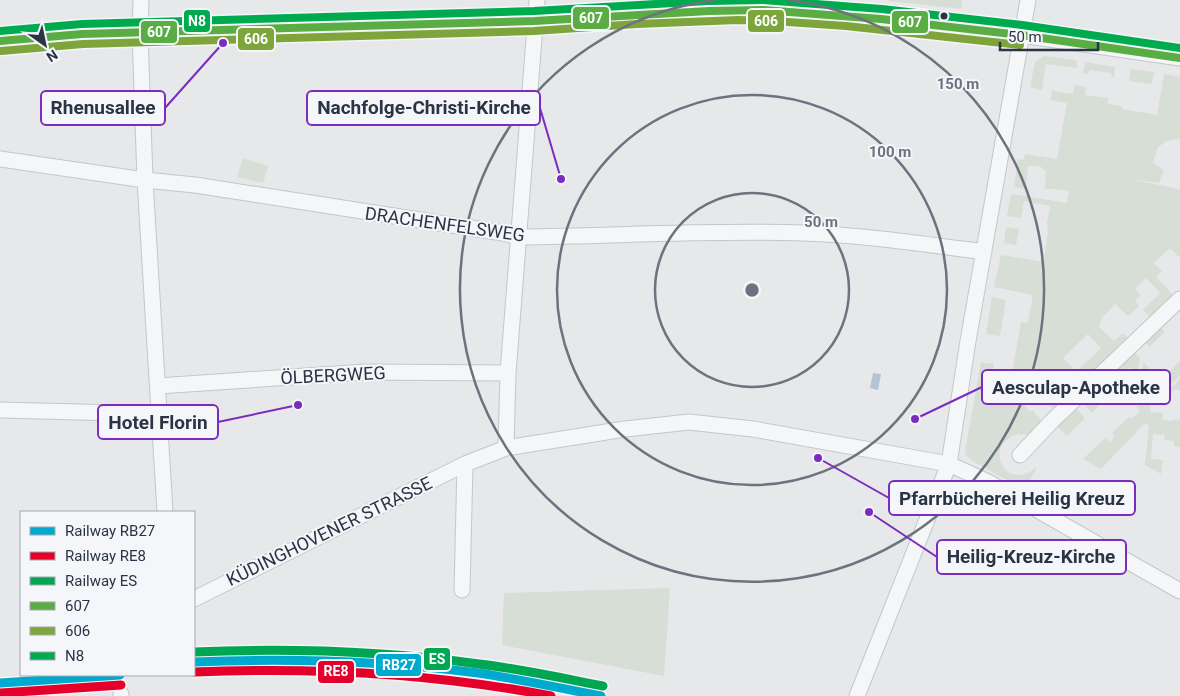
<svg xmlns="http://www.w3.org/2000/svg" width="1180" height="696" viewBox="0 0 1180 696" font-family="Roboto,sans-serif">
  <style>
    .green { fill: #d6ded6; fill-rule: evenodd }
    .water { fill: #b4c4d5 }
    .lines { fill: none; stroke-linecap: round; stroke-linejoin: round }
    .minor-casing { stroke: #c4c6c8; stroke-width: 17 }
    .minor { stroke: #f5f6f7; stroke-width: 15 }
    .bus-1-casing { stroke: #f4f6f9; stroke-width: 11 }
    .bus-2-casing { stroke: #f4f6f9; stroke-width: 11 }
    .bus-3-casing { stroke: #f4f6f9; stroke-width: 11 }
    .bus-1 { stroke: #59ad43; stroke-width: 8 }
    .bus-2 { stroke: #7da53b; stroke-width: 8 }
    .bus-3 { stroke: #00ab4f; stroke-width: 8 }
    .rail-1-casing { stroke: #f4f6f9; stroke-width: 12 }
    .rail-2-casing { stroke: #f4f6f9; stroke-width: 12 }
    .rail-3-casing { stroke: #f4f6f9; stroke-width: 12 }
    .rail-1 { stroke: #00a9ce; stroke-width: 9 }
    .rail-2 { stroke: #e4002b; stroke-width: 9 }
    .rail-3 { stroke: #00a651; stroke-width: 9 }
    .ring { fill: none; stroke: #6c737f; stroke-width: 2.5 }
    .bus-dot { fill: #2b3445; stroke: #f4f6f9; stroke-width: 2 }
    .labels { text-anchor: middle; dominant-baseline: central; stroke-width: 4; stroke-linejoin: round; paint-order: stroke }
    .street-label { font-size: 18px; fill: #2b3445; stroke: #f4f6f9 }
    .centre { fill: #6c737f; stroke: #f4f6f9; stroke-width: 2.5 }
    .ring-label { font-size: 15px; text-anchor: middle; font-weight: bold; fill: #6c737f; stroke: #f4f6f9; stroke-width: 4; stroke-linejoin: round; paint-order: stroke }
    .leader { fill: none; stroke: #7b2cbf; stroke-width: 2 }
    .callout-dot { fill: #7b2cbf; stroke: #f4f6f9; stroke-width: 2 }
    .callout { fill: #f4f6f9; stroke: #7b2cbf; stroke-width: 2 }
    .callout-label { font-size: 19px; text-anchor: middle; font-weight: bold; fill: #2b3445 }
    .line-badge { stroke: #f4f6f9; stroke-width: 2 }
    .badge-label { font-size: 14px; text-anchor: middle; font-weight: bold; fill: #fff }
  </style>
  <rect width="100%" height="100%" fill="#e6e8ea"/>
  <!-- green -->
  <path class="green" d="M889,0h73l-1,9 -72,-8z
    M1044,56l31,4 2,2v6l-31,-4 -4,26 -12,-3 5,-25z
    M1085,62l30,5 -1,10h-2l-1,-4 -21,-3 -2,4h-5z
    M1131,69l23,3 -2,12 -23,-3z
    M1164,74l16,3v62l-13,2 -9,6 -5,16 11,7 -5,13 -30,-4 45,9 6,2v68l-10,-10 -16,15 8,8 -6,6 17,18 -23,22 -7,-7 17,-17 -14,-15 -11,11 6,6 -6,6 4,5 -11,10 -13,-12 -13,14 -3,9 15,14 9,-8 5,5 -74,72 -17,-21 -15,12 8,11 3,-2 9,12 -15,13c-7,-2 -13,-1 -19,4 -22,16 2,51 27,29l1,1 -12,21 -53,-30 -4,-4 -2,-4 16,-90 13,2 -2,22 17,2 1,-4h5l2,-9 -5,-1 5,-29 4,-23 7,1 5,-28 -39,-8 7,-32 43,7 4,-30 -1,-9 3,-17 -26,-5 -3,17 -14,-2 4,-22 56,9 2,-12 -14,-2h-10l1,-17 -6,-6h-12l-2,23 -12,-2 4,-28 6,1 1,-6 32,5 10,-56 -16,-3 1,-9 21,3 1,-9 12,2 -1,8 23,3v6l14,2v3l35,6zM1088,334l13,14 -25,24 -13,-14z
    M243,158l25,8 -5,17 -26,-6z
    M1006,227l13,2 -3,16 -12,-2z
    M992,297l14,3 -6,36 -14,-2z
    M1160,327l5,5 -16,15 -4,-5z
    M1134,352l6,6 -2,15 -2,1 -7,-7 -9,9 -5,-5z
    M1180,361v15l-11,10 -1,4h-2h2l12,-11v11h-7l-1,3h-5l-2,13 -14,-2 -1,8 13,1 -1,7 10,1 5,-2 3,2v26l-6,-1v-5l-10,-1 1,-5 -12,-1 -2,25 12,1 -2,14 -16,-9 4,-40 -5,-1 -43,45 -18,-10 22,-21 5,4 5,-6 -3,-3 17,-16 3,2 8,-8 -4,-5 7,-7 -4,-4 9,-9 -9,-9 2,-2 2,-13 11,11 -2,15 10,2 2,-14z
    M1100,385l10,10 -18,18 -10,-11z
    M1076,408l9,10 -18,18 -10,-10z
    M670,588l-6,88 -162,-31 2,-52z"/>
  <!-- water -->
  <path class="water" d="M873,373l8,1 -3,16 -8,-2z"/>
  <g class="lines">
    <defs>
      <path id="minor" d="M141,0l-1,32 5,148 20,332
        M0,41l82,-7 110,-4 342,-9 175,-10 54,-1 47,3 71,6 140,16 159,23
        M0,159l145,21 50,5 308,48 16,4c94,-1 189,-7 284,-4 60,2 121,11 181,19
        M158,386l207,-14 143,1
        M0,410l158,4
        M506,448l2,-75 29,-373
        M1020,455l32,-34 128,-122
        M462,590l3,-126
        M194,599l271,-135 41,-16 119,-19 64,-7 64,7 196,35 39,18 192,109
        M121,694v2
        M857,696l92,-232 19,-123 60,-341"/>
    </defs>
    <!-- minor casing -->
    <use href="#minor" class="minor-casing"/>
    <!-- minor -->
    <use href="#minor" class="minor"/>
    <defs>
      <path id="bus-1" d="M0,41l82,-7 452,-13 175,-10 54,-1 118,9 140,16 159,23"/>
      <path id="bus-2" d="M1,51l82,-7 451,-13 103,-7 101,-4 35,1 73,5 174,19"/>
      <path id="bus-3" d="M0,31l82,-7 452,-13 174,-10 55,-1 119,9 140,16 158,23"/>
    </defs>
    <!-- bus-1 casing -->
    <use href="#bus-1" class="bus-1-casing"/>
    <!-- bus-2 casing -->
    <use href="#bus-2" class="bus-2-casing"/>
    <!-- bus-3 casing -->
    <use href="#bus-3" class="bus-3-casing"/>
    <!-- bus-1 -->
    <use href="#bus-1" class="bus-1"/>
    <!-- bus-2 -->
    <use href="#bus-2" class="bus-2"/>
    <!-- bus-3 -->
    <use href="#bus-3" class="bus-3"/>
    <defs>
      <path id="rail-1" d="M194,662c95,-4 190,-1 284,11 41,6 82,15 123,23
        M0,683l120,-8"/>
      <path id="rail-2" d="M194,672c120,-5 239,1 357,24
        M1,693l120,-8"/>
      <path id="rail-3" d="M194,652c95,-4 190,-1 285,12 42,5 83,14 124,22"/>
    </defs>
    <!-- rail-1 casing -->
    <use href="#rail-1" class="rail-1-casing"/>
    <!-- rail-2 casing -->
    <use href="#rail-2" class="rail-2-casing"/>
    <!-- rail-3 casing -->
    <use href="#rail-3" class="rail-3-casing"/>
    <!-- rail-1 -->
    <use href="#rail-1" class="rail-1"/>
    <!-- rail-2 -->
    <use href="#rail-2" class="rail-2"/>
    <!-- rail-3 -->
    <use href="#rail-3" class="rail-3"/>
  </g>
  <!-- distance rings -->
  <g class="ring">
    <circle cx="752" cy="290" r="97"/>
    <circle cx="752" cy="290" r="195"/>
    <path d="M788 0A292 292 0 1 1 716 0"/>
  </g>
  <!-- markers -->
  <circle class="bus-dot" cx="944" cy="16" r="4.5"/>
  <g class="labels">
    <!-- street labels -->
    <g class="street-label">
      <text transform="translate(445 224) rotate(8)">DRACHENFELSWEG</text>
      <text transform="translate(333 375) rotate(-3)">ÖLBERGWEG</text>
      <text transform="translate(329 531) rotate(-26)">KÜDINGHOVENER STRASSE</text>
    </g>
  </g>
  <circle cx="752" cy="290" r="8" class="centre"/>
  <g class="ring-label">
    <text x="958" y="89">150 m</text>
    <text x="890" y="157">100 m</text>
    <text x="821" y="227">50 m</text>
  </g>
  <!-- callouts -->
  <path class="leader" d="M561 179L540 108M223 43L165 108M915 419L982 387M298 405L218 422M818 458L889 498M869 512L937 557"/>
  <g class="callout-dot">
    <circle cx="561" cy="179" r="5"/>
    <circle cx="223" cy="43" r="5"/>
    <circle cx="915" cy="419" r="5"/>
    <circle cx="298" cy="405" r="5"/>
    <circle cx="818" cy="458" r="5"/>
    <circle cx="869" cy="512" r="5"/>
  </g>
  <g class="callout">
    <rect x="307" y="91" width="233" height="34" rx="5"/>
    <rect x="41" y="91" width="124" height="34" rx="5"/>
    <rect x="982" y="370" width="188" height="34" rx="5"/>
    <rect x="98" y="405" width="120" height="34" rx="5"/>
    <rect x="889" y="481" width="246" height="34" rx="5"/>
    <rect x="937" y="540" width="189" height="34" rx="5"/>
  </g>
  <g class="callout-label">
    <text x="424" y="114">Nachfolge-Christi-Kirche</text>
    <text x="103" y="114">Rhenusallee</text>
    <text x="1076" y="394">Aesculap-Apotheke</text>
    <text x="158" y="429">Hotel Florin</text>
    <text x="1012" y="505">Pfarrbücherei Heilig Kreuz</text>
    <text x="1031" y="563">Heilig-Kreuz-Kirche</text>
  </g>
  <g class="line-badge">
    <rect x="572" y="6" width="38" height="24" rx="5" fill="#59ad43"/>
    <rect x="183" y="9" width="28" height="24" rx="5" fill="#00ab4f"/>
    <rect x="747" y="9" width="38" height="24" rx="5" fill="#7da53b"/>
    <rect x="891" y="10" width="38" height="24" rx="5" fill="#59ad43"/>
    <rect x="140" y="20" width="38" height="24" rx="5" fill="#59ad43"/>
    <rect x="237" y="27" width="38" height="24" rx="5" fill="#7da53b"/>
    <rect x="423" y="647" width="28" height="24" rx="5" fill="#00a651"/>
    <rect x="375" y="653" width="47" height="24" rx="5" fill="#00a9ce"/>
    <rect x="317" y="660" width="38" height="24" rx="5" fill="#e4002b"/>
  </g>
  <g class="badge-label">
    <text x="591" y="23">607</text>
    <text x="197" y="26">N8</text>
    <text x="766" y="26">606</text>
    <text x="910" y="27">607</text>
    <text x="159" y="37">607</text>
    <text x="256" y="44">606</text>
    <text x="437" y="664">ES</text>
    <text x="399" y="670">RB27</text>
    <text x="336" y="676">RE8</text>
  </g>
  <!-- legend -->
  <rect x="20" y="511" width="175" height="165" fill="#f4f6f9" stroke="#a4a8b1"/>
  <rect x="30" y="527" width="25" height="8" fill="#00a9ce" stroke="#a4a8b1"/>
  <text x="65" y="536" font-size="15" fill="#2b3445">Railway RB27</text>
  <rect x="30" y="552" width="25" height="8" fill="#e4002b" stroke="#a4a8b1"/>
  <text x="65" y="561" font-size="15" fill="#2b3445">Railway RE8</text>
  <rect x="30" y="577" width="25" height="8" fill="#00a651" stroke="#a4a8b1"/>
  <text x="65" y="586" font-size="15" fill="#2b3445">Railway ES</text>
  <rect x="30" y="602" width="25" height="8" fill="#59ad43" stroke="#a4a8b1"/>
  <text x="65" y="611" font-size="15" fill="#2b3445">607</text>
  <rect x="30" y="627" width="25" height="8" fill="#7da53b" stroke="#a4a8b1"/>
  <text x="65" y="636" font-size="15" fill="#2b3445">606</text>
  <rect x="30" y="652" width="25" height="8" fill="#00ab4f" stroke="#a4a8b1"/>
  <text x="65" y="661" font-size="15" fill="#2b3445">N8</text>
  <!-- north arrow -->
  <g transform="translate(45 45) rotate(147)" stroke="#f4f6f9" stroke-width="4" paint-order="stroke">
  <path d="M0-4L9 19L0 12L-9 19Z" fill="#2b3445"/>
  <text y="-8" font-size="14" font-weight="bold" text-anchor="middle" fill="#2b3445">N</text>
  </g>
  <!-- scale -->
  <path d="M1000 42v8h98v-8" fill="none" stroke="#2b3445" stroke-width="2.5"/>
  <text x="1008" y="42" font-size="15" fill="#2b3445" stroke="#f4f6f9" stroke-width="4" paint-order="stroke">50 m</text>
</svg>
